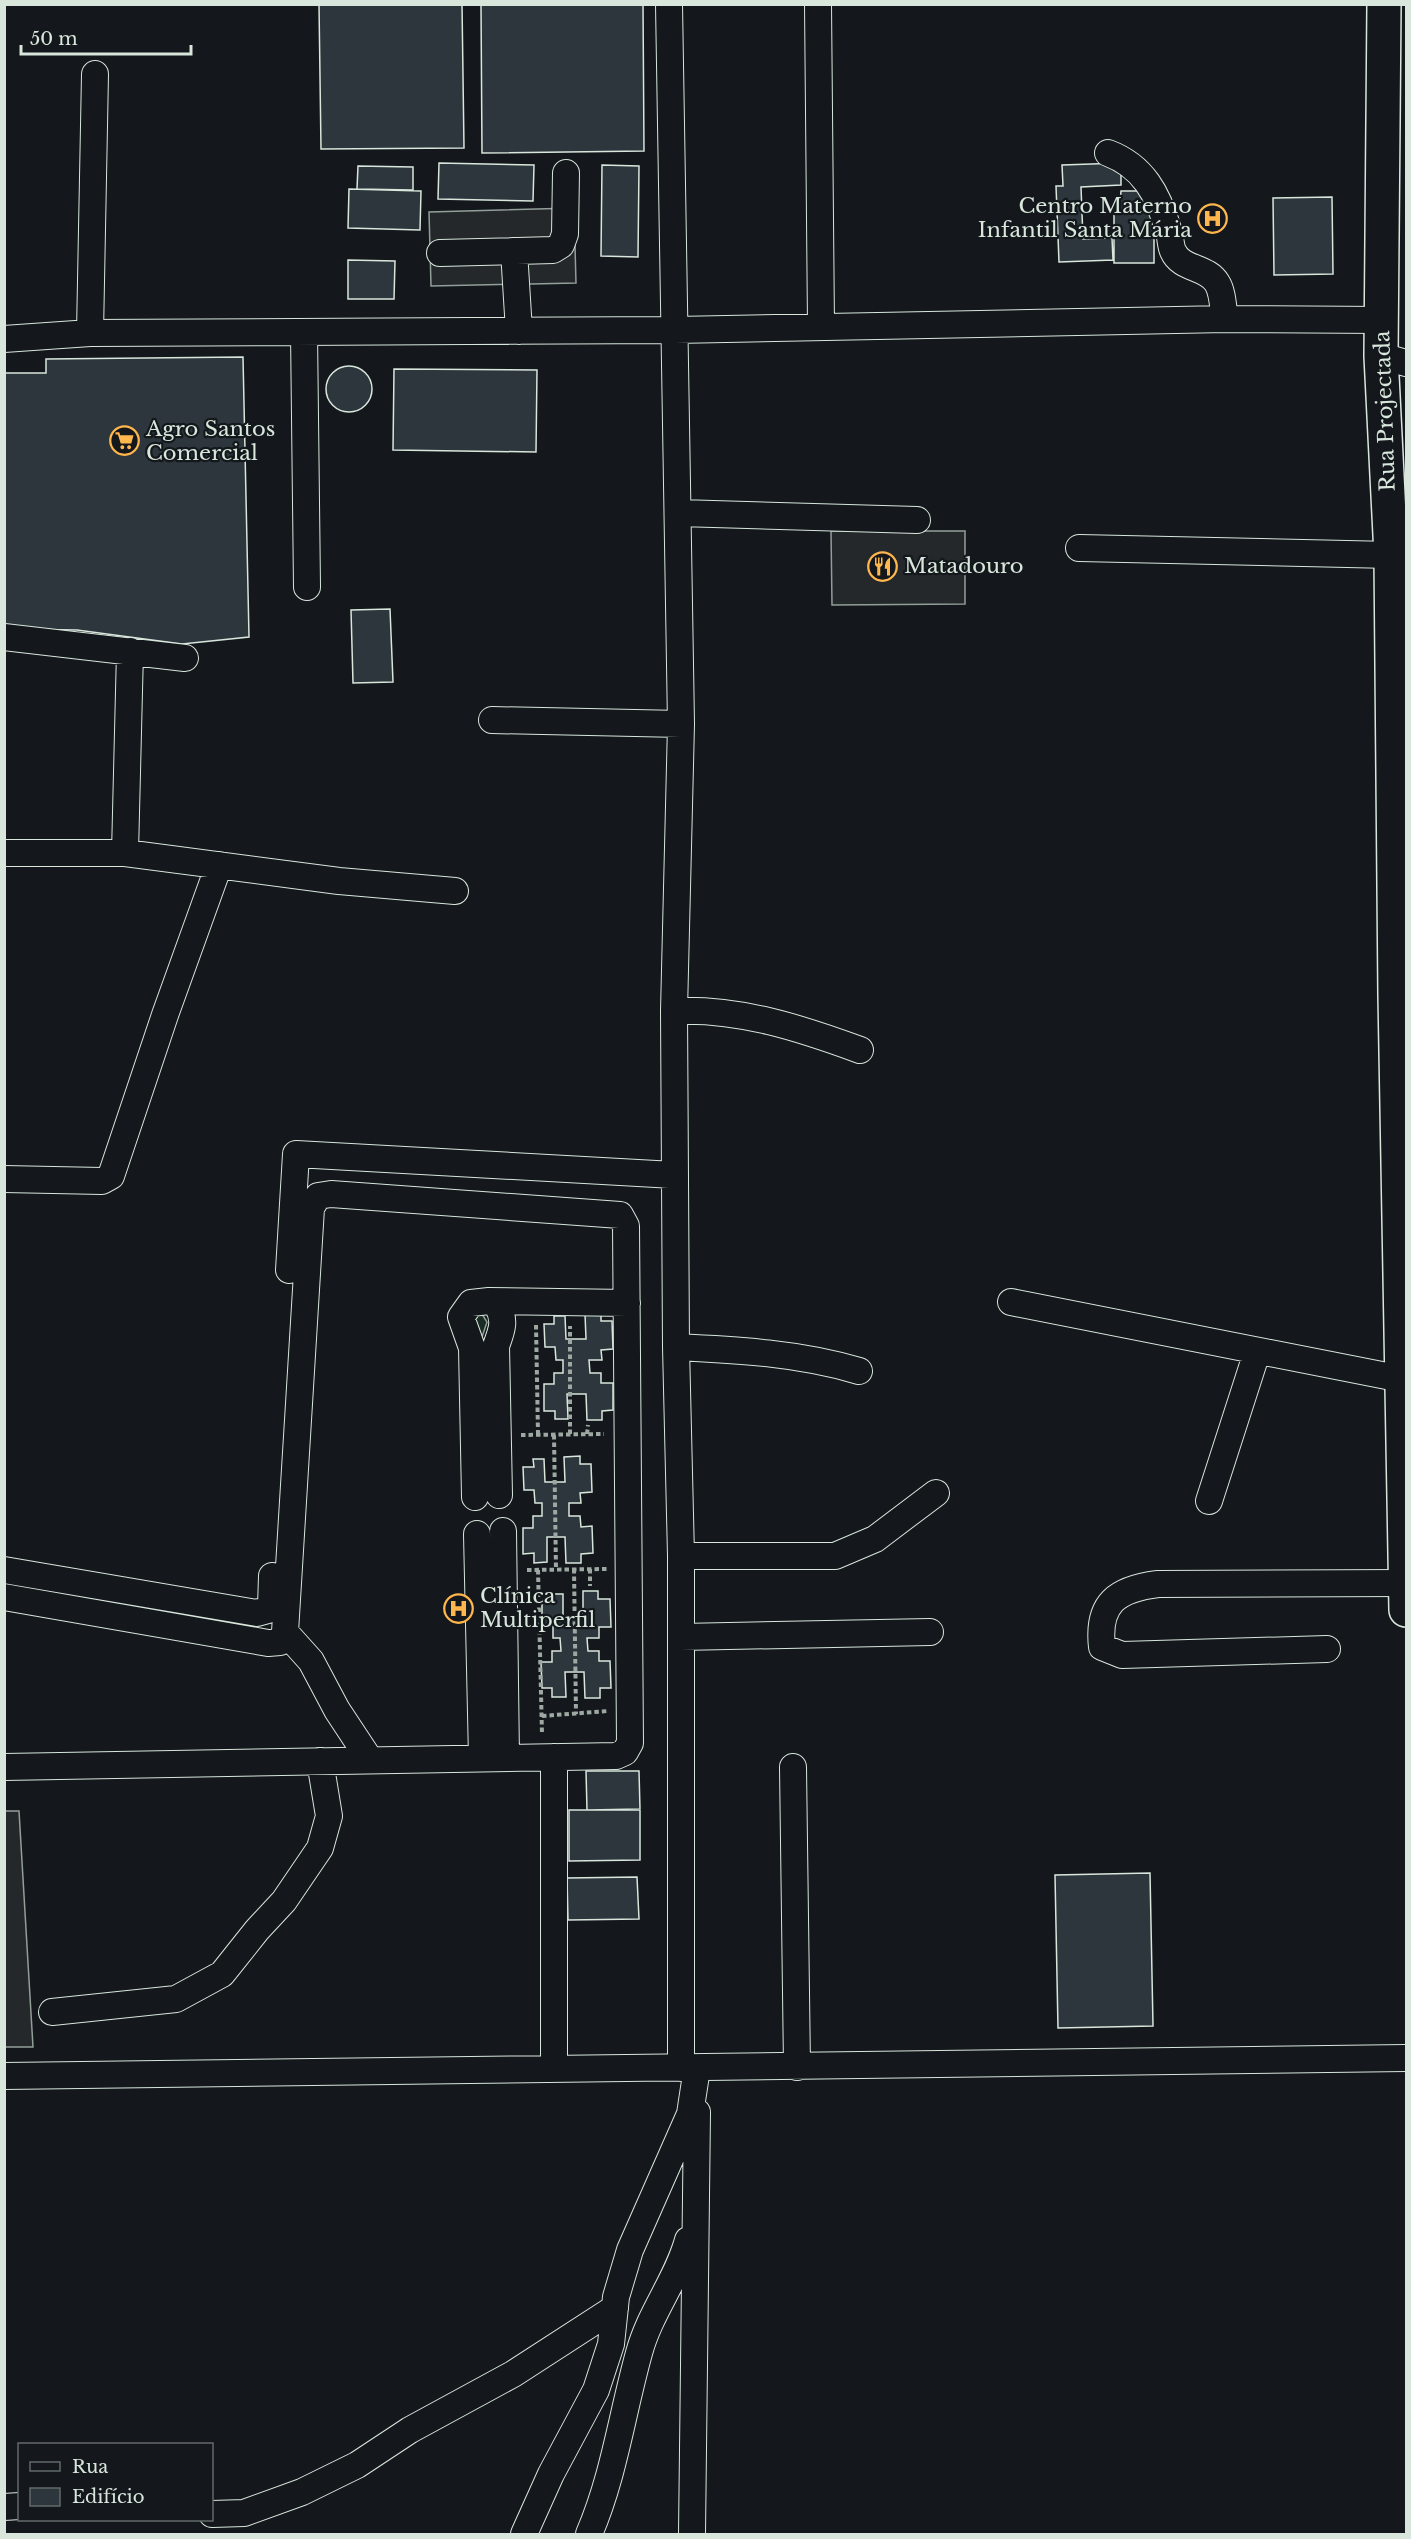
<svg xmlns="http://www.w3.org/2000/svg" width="1411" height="2539" viewBox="0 0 1411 2539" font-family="'Libre Baskerville',serif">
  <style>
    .green { fill: #1a2d24; stroke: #939e99; stroke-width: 1.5 }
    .parking { fill: #24282b; stroke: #939e99; stroke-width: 1.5 }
    .building { fill: #2c363c; stroke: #d8e6dc; stroke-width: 1.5 }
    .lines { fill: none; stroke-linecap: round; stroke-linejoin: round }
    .minor-casing { stroke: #d8e6dc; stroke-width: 28 }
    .major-casing { stroke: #d8e6dc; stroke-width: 36 }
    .path { stroke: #9da8a2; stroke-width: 4; stroke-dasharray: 4.5 3; stroke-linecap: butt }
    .minor { stroke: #14181c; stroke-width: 26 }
    .major { stroke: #14181c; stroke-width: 33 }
    .labels { text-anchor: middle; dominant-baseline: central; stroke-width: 4.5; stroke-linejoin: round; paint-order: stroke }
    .poi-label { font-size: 21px; fill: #d8e6dc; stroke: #14181c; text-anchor: start }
    .street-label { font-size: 21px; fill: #d8e6dc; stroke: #14181c }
  </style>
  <rect width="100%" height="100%" fill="#14181c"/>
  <!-- green -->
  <path class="green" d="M482,1314l5,8 -5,15 3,142 -13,-163z"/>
  <!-- parking -->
  <path class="parking" d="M574,208l2,75 -145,3 -2,-74z
    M831,531h134v73l-133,1z
    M5,1811h14l14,236h-28z"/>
  <!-- building -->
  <path class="building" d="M319,4h143l2,144 -143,1z
    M481,4h162l1,147 -162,2z
    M439,163l95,2 -1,36 -95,-2z
    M1121,163v22l-40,2 2,52 29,-1 1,22 -54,2 -3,-76h7l-1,-21z
    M602,165l37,1 -1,91 -37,-1z
    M358,166l55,1v23l-56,-1z
    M349,189l72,2 -1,39 -72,-2z
    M1121,191h27l6,12v60h-40v-61l6,1z
    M1332,197l1,77 -59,1 -1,-77z
    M348,260l47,1 -1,38h-46z
    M243,357l6,280 -67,7 -105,-14 -73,-1v-256h42v-14z
    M326 389a23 23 0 1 1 46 0a23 23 0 1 1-46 0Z
    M394,369l143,1 -1,82 -143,-2z
    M390,609l3,73 -40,1 -2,-73z
    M601,1313v8h11l1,28 -12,1 1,10h-13l1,13h11v10h12v27l-11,1v9h-15l-1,-26h-19l1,25h-13v-8h-11v-27h10v-11h9v-13h-7l-1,-13h-10l-1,-23h10v-8h11l1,23h20l-1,-25z
    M580,1456v8h11l1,28 -12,1 1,10h-12v13h11l1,11 11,-1 1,27 -12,1v9h-15l-1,-26h-18v25l-13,1v-10l-11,1v-26h10v-12h9v-13h-7l-1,-13h-10l-1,-23h11l-1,-8h11l1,23h20l-1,-25z
    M583,1591h15v8h12l1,28h-12v11h-12l1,13h11v10h11l1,27h-11v10h-15l-1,-26h-19l1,25h-14v-9h-10l-1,-26h11v-11h9l-1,-13h-7v-13h-11v-23h10v-8h11v23h20z
    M586,1771h53l1,38 -53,1z
    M569,1810h71v50l-71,1z
    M1150,1873l3,153 -95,2 -3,-153z
    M637,1877l2,42 -71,1 -1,-42z"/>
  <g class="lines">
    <defs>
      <path id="minor" d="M669,4l12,720 -7,287 2,336 5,209v512
        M818,4l3,322
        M1108,153c35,13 50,41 60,76 3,7 2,16 5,22 8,19 34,15 44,32 6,9 6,26 8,36
        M514,251l5,80
        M440,253l113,-3 8,-5 4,-11 1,-61
        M304,332l3,255
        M90,333l5,-259
        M4,339l86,-6 585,-3 550,-11 156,1
        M1381,356l25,7
        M679,513l238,7
        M1079,548l312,7
        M4,637l181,21
        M492,720l189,4
        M4,853h121l214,28 116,10
        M125,853l5,-202
        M674,1011c65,-3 126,17 186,39
        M4,1179l98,2 9,-5 54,-161 54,-150
        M289,1270l7,-116 378,21
        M489,1301l138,2
        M1011,1302l391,77
        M676,1347c61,3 123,6 183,24
        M475,1497l-3,-149 -11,-31 10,-14 18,-2 8,4c9,15 5,25 -1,41l3,149
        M1209,1501l48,-149
        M503,1531l3,227
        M477,1534l5,224
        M681,1556h154l40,-17 61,-46
        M4,1570l253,43 11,-3 3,-3 1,-31
        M4,1597l264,46 12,-1 5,-10 26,-424 7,-12 13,-2 289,21 6,11 4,517 -5,9 -9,4 -612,11
        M285,1632l26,29 26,49 33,50
        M681,1637l249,-5
        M1327,1649l-205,6 -20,-8c-5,-44 15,-58 56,-63l248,-1
        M793,1767l4,300
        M52,2012l124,-13 46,-25 35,-44 27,-29 36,-53 9,-32 -9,-55
        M554,2069v-312
        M4,2076l1402,-18
        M4,2507l16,-1
        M212,2514l32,-1 58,-21 55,-27 53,-35 103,-56 102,-66
        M524,2534l27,-60 45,-84 15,-46 5,-47 14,-47 60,-136 7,-46
        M589,2534c25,-58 33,-120 50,-181 11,-41 38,-73 49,-113
        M692,2534l5,-422"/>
      <path id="major" d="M1384,4l-3,352 10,199 4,440 11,615"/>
    </defs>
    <!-- minor casing -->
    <use href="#minor" class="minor-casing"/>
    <!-- major casing -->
    <use href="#major" class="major-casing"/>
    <!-- path -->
    <path class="path" d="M536,1325l2,109
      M570,1434v-108
      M587,1434l1,-9
      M521,1435l83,-1
      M554,1435l2,135
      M574,1569l2,145
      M590,1569v17
      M527,1570l80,-1
      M538,1570l4,164
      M542,1716l66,-5"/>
    <!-- minor -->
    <use href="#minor" class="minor"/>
    <!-- major -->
    <use href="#major" class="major"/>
  </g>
  <!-- icons -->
  <defs>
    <symbol id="hospital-ring" viewBox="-11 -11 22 22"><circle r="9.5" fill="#14181c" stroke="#ffb74d" stroke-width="1.5"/><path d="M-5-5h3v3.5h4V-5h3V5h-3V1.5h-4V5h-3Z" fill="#ffb74d"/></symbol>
    <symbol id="supermarket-ring" viewBox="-11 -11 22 22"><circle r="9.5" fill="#14181c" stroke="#ffb74d" stroke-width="1.5"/><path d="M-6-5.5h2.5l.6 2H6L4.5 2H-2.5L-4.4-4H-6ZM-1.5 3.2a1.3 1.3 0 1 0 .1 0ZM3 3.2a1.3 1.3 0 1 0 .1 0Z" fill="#ffb74d"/></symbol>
    <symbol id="restaurant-ring" viewBox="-11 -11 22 22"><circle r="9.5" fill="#14181c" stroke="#ffb74d" stroke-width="1.5"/><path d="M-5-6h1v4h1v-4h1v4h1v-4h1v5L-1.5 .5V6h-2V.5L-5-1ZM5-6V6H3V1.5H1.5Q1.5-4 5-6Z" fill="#ffb74d"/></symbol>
  </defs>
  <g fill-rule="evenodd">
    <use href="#hospital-ring" x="1196" y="202" width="33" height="33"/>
    <use href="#supermarket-ring" x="108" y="424" width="33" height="33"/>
    <use href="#restaurant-ring" x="866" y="550" width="33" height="33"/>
    <use href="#hospital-ring" x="442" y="1592" width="33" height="33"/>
  </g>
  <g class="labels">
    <!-- poi labels -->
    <g class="poi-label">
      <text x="1192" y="206" text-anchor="end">Centro Materno<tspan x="1192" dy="24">Infantil Santa Mária</tspan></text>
      <text x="146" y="429">Agro Santos<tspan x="146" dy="24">Comercial</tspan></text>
      <text x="904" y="566">Matadouro</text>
      <text x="480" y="1596">Clínica<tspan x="480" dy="24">Multiperfil</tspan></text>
    </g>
    <!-- street labels -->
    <g class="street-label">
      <text transform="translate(1385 411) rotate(-92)">Rua Projectada</text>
    </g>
  </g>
  <!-- border -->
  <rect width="1411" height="2539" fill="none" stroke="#d8e6dc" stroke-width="12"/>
  <!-- legend -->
  <rect x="18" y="2443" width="195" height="78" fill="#14181c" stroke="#626a69" stroke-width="1.5"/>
  <rect x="30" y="2462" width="30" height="9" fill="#14181c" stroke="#626a69" stroke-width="1.5"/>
  <text x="72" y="2473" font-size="18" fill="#d8e6dc">Rua</text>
  <rect x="30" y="2488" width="30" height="18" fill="#2c363c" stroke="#626a69" stroke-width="1.5"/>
  <text x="72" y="2503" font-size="18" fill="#d8e6dc">Edifício</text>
  <!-- scale -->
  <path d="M21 45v9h170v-9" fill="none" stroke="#d8e6dc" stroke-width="3"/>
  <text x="30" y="45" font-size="18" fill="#d8e6dc" stroke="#14181c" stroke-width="4.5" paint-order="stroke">50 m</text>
</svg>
